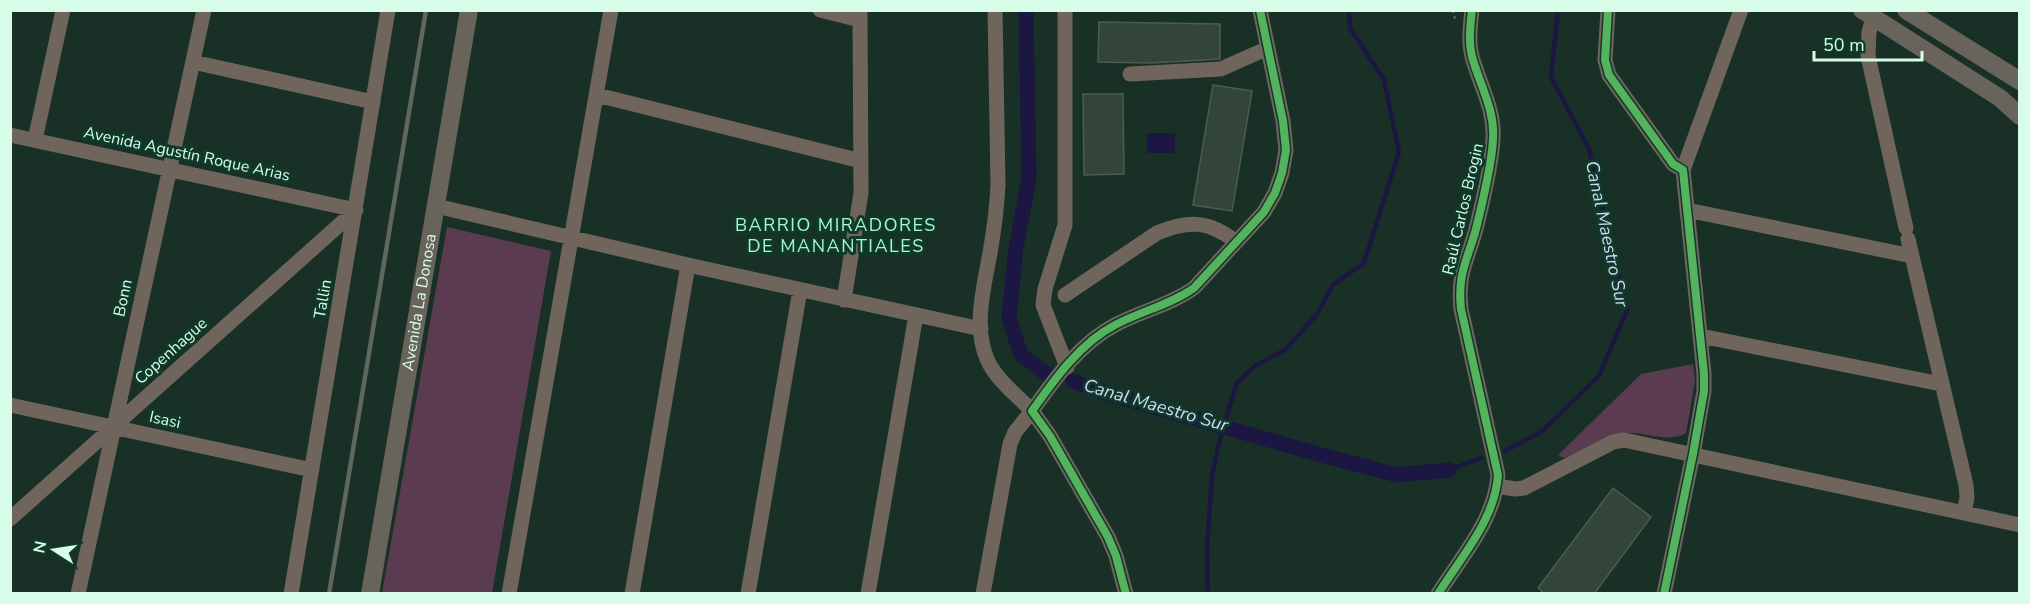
<svg xmlns="http://www.w3.org/2000/svg" width="2030" height="604" viewBox="0 0 2030 604" font-family="'Nunito Sans',sans-serif">
  <style>
    .green { fill: #5a3b4f }
    .water { fill: #1b1742 }
    .lines { fill: none; stroke-linecap: round; stroke-linejoin: round }
    .stream { stroke: #1b1742; stroke-width: 4.5 }
    .canal { stroke: #1b1742; stroke-width: 15 }
    .building { fill: #324538; stroke: #4a5e50; stroke-width: 1.5 }
    .path { stroke: #63665f; stroke-width: 2; stroke-dasharray: 3 3; stroke-linecap: butt }
    .minor { stroke: #6f655d; stroke-width: 15 }
    .major { stroke: #69645b; stroke-width: 18 }
    .rail { stroke: #60675f; stroke-width: 4.5 }
    .cycleway-casing { stroke: #0f3a29; stroke-width: 11 }
    .cycleway { stroke: #56b35d; stroke-width: 8 }
    .labels { text-anchor: middle; dominant-baseline: central; stroke-width: 6; stroke-linejoin: round; paint-order: stroke }
    .street-label { font-size: 16px; fill: #d7fde9; stroke: #0f3a29 }
    .neighbourhood-label { font-size: 18px; letter-spacing: 1.5px; fill: #a7f7d1; stroke: #0f3a29 }
    .water-label { font-size: 18px; font-style: italic; fill: #d6d8fa; stroke: #0f3a29 }
  </style>
  <rect width="100%" height="100%" fill="#193027"/>
  <!-- green -->
  <path class="green" d="M447,227l104,24 -59,342h-110z
    M1693,364l2,17 -9,52c-21,12 -43,-4 -65,1 -19,5 -39,17 -57,24l-6,-3 83,-81z"/>
  <!-- water -->
  <path class="water" d="M1147,133h28v20h-28z"/>
  <g class="lines">
    <!-- stream -->
    <path class="stream" d="M1505,451l36,-19 58,-56 28,-66 -38,-161 -38,-72 7,-67
      M1449,470l32,-12
      M1208,594l-1,-45 5,-74 10,-45 15,-47 19,-18 29,-15 32,-36 16,-29 31,-22 35,-111 -15,-72 -34,-52 -1,-18"/>
    <!-- canal -->
    <path class="canal" d="M1026,10l3,168 -13,70 -7,70 12,37 27,20
      M1073,381l29,11 223,64 72,19 52,-5"/>
  </g>
  <!-- building -->
  <path class="building" d="M1099,22l121,2v35l-69,4 -53,-1z
    M1213,85l39,6 -20,120 -39,-6z
    M1083,94h40l1,80 -40,1z
    M1613,488l38,29 -57,77h-49l-7,-6z"/>
  <g class="lines">
    <!-- path -->
    <path class="path" d="M1453,10l2,9"/>
    <!-- minor -->
    <path class="minor" d="M820,10l40,10
      M1065,10v215l-20,64 -2,16 24,62
      M1608,10l-3,50 4,15 59,82 5,7 10,6 21,204v17l-11,63 -29,140
      M1873,19l-4,13 -1,24 38,172
      M193,62l180,40
      M1130,74l91,-5 47,-21
      M597,95l264,66
      M10,135l346,75
      M35,140l28,-130
      M1683,170l58,-160
      M436,206l252,59 293,64
      M1687,210l225,46
      M1908,239l58,246 1,13 -3,15
      M1065,295l92,-62c31,-13 52,-13 79,9
      M844,300l17,-107 -1,-183
      M1701,336l240,48
      M10,405l302,65
      M1497,486l18,3 9,-1 89,-46 11,-2 396,85
      M10,519l346,-309
      M78,594l126,-584
      M291,594l97,-584
      M509,594l102,-584
      M632,594l56,-329
      M748,594l52,-304
      M868,594l48,-279
      M983,594l27,-150 5,-12 17,-21c-14,-15 -37,-32 -45,-52 -14,-33 -3,-72 3,-106 4,-23 7,-45 8,-69l-3,-174
      M1126,594l-10,-38 -8,-19 -58,-101 -18,-25c22,-31 48,-68 83,-86 26,-14 55,-20 79,-37l70,-76 11,-19 7,-20 4,-23 -3,-29 -23,-111
      M1438,594c23,-37 57,-74 60,-119l-37,-166c-4,-38 8,-51 16,-84 6,-25 15,-61 16,-86 2,-28 -12,-52 -20,-79 -5,-16 -3,-33 -1,-50"/>
    <!-- major -->
    <g class="major">
      <path d="M1862,10l138,88 20,18"/>
      <path d="M1906,10l114,71"/>
      <path id="s1" d="M370,594l99,-584"/>
    </g>
    <!-- rail -->
    <path class="rail" d="M329,594l97,-584"/>
    <defs>
      <path id="cycleway" d="M1608,10l-3,50 4,15 59,82 5,7 10,6 21,204v17l-11,63 -29,140
        M1126,594l-10,-38 -8,-19 -58,-101 -18,-25c22,-31 48,-68 83,-86 26,-14 55,-20 79,-37l70,-76 11,-19 7,-20 4,-23 -3,-29 -23,-111
        M1438,594c23,-37 57,-74 60,-119l-37,-166c-4,-38 8,-51 16,-84 6,-25 15,-61 16,-86 2,-28 -12,-52 -20,-79 -5,-16 -3,-33 -1,-50"/>
    </defs>
    <!-- cycleway casing -->
    <use href="#cycleway" class="cycleway-casing"/>
    <!-- cycleway -->
    <use href="#cycleway" class="cycleway"/>
  </g>
  <g class="labels">
    <!-- street labels -->
    <g class="street-label">
      <text transform="translate(187 154) rotate(12)">Avenida Agustín Roque Arias</text>
      <text transform="translate(1463 209) rotate(-77)">Raúl Carlos Brogin</text>
      <text transform="translate(123 298) rotate(-78)">Bonn</text>
      <text transform="translate(323 299) rotate(-80)">Tallin</text>
      <text stroke="none"><textPath href="#s1" startOffset="296">Avenida La Donosa</textPath></text>
      <text transform="translate(171 351) rotate(-42)">Copenhague</text>
      <text transform="translate(165 420) rotate(12)">Isasi</text>
    </g>
    <!-- neighbourhood labels -->
    <g class="neighbourhood-label">
      <text x="836" y="225">BARRIO MIRADORES<tspan x="836" dy="21">DE MANANTIALES</tspan></text>
    </g>
    <!-- water labels -->
    <g class="water-label">
      <text transform="translate(1607 234) rotate(78)">Canal Maestro Sur</text>
      <text transform="translate(1156 405) rotate(16)">Canal Maestro Sur</text>
    </g>
  </g>
  <!-- border -->
  <rect width="2030" height="604" fill="none" stroke="#d7fde9" stroke-width="24"/>
  <!-- north arrow -->
  <g transform="translate(54 550) rotate(282)" stroke="#0f3a29" stroke-width="4.5" paint-order="stroke">
  <path d="M0-4.5L10 22L0 15L-10 22Z" fill="#d7fde9"/>
  <text y="-9" font-size="16" font-weight="bold" text-anchor="middle" fill="#d7fde9">N</text>
  </g>
  <!-- scale -->
  <path d="M1814 51v9h108v-9" fill="none" stroke="#d7fde9" stroke-width="3"/>
  <text x="1823" y="51" font-size="18" fill="#d7fde9" stroke="#0f3a29" stroke-width="4.5" paint-order="stroke">50 m</text>
</svg>
